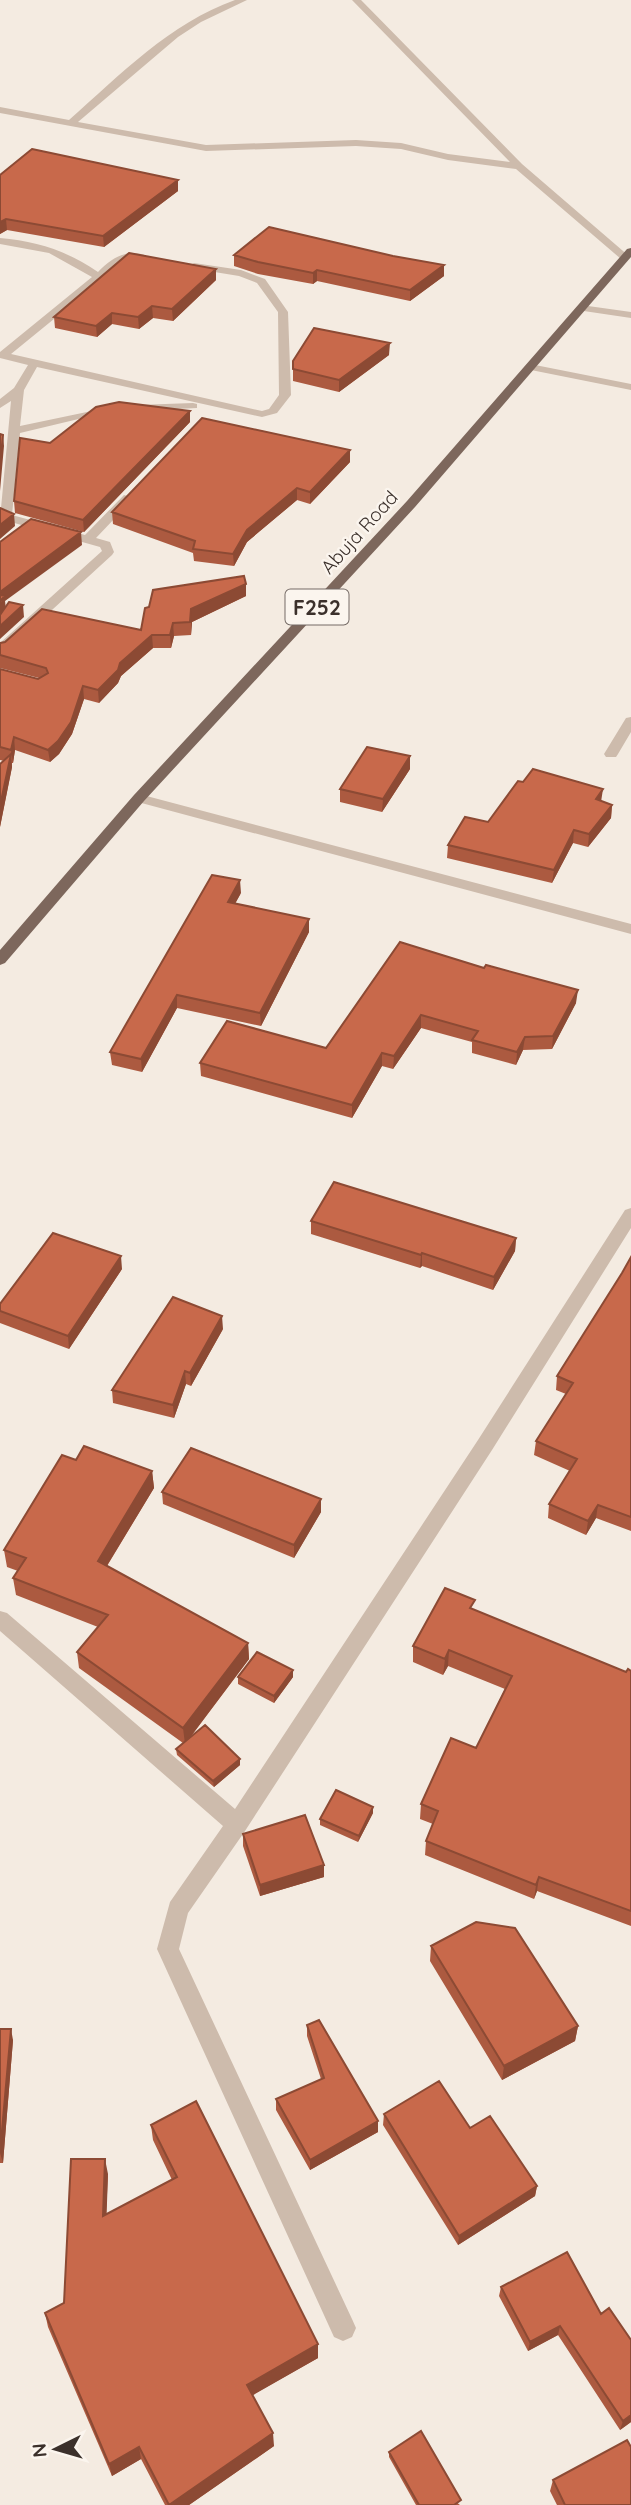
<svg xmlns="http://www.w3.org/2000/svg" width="631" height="2505" viewBox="0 0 631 2505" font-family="Quicksand,sans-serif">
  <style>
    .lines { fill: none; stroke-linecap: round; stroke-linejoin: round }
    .minor { fill: #cdbbac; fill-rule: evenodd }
    .primary { fill: #7d675c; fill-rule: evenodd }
    .wall { fill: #ac5a40 }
    .shaded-wall { fill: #8c4a34 }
    .building { fill: #c8694b; stroke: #8c4a34; stroke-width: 2 }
    .labels { text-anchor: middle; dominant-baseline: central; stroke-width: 5; stroke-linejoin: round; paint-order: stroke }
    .far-street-label { font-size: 19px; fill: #3b302b; stroke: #fbf5ee }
    .shield { fill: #fbf5ee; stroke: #756b66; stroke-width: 2 }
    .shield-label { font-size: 21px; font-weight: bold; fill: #3b302b }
  </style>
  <rect width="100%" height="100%" fill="#f4ebe1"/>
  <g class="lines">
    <!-- minor -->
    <path class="minor" d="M235,0h12l-46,22 -23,15 -100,85 128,23 150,-5 45,3 47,11 62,8 -158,-162h9l161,164 108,93 -9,2 -105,-90 -68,-9 -47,-11 -45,-3 -150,5 -206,-38v-6l69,13c51,-45 101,-97 166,-120z
      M0,238c37,3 67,13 98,34 16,-17 35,-26 56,-12l-5,3 -29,-2 -17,18 -92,75 251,57 7,-2 10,-14 -1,-83 -21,-29 -18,-7 -49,-8 -1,-2 5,-3 47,7 24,9 23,33 3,83 -14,18 -15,4 -225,-50 -13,23 -4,36 86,-18 6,3 -92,22 -8,82 73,20 39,-40 10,3 -38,40 14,4 4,10 -2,3 -107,98 -5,1v-11l102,-92 -2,-4 -100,-28 11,-118 -11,7v-9l14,-11 14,-23 -28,-7v-6l92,-75 -43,-24 -49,-9z
      M581,305l50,7v6l-54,-8 -1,-2z
      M530,364l101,20v6l-105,-21v-4z
      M193,403l4,1v4l-60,3 -6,-3 6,-3z
      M631,717v15l-13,22 -2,3h-10l-2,-3 22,-36z
      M139,794l492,130v10l-497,-133v-6z
      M631,1208v20l-139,222 -247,381 -57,82 -9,36 173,370 4,9 -4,9 -9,4 -9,-4 -177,-388 13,-47 53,-76 -223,-195v-20l7,2 228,196 243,-369 147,-230z"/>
    <!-- primary -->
    <path class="primary" d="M631,248v9l-216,250 -271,294 -139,162 -5,2v-15l134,-155 273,-294 220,-252z"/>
  </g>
  <!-- wall -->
  <path class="wall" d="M0,175l178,5v11l-74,56 -97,-17 -7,4z
    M234,255l210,21 -34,25 -93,-20 -4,3 -55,-10 -24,-8z
    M216,269v11l-43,41 -20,-3 -14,11 -27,-5 -15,13 -42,-9 -1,-11z
    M389,355l-50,37 -46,-11v-20z
    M190,422l-106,110 -69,-19 -1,-12 36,-58z
    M350,450v12l-40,42 -13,-4 -50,42 -13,24 -40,-5 -1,-8 -80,-29 -1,-12z
    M246,584v12l-54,26 -1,13 -17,1 -3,12h-18l-32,28 -3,7 -19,20 -15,-4 -12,35 -13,20 -9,8 -35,-12 -2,13h-1v4l-12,60v-63l4,-3 -4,-1v-91l38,10 1,-1 -39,-10v-25l141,-13z
    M410,769l-28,43 -42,-10v-13z
    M601,801l11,4 -1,13 -23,29 -15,-4 -21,40 -105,-25 1,-13 40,-23z
    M241,893l-6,10 74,29 -48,94 -84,-18 -35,64 -30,-7 -2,-13z
    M400,942l176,61 -24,46 -29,1 -7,15 -44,-12v-11l-51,-14 -28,41 -11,-3 -30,52 -151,-42 -1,-13 126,-15z
    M311,1221l205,17 -1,13 -22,39 -71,-24 -2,2 -109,-34z
    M631,1257v274l-35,-13 -10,17 -38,-17 1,-14 21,-33 -36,-16 2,-14 30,-47 -10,-4 1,-14 65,-103z
    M122,1269l-53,80 -69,-26v-19z
    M223,1329l-32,57 -5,-2 -12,34 -61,-15 -1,-13z
    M76,1460l76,11 2,17 -47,78 141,77 1,16 -60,80 51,26 -26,22 -37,-32 -1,-6 7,-6 -104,-75 -2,-16 21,-25 -82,-32 -3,-17 5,-7 -11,-4 -3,-17z
    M162,1492l159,7v13l-27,46 -131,-54z
    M474,1610l152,62 5,-1v255l-94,-35 -3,8 -109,-44 1,-14 7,-17 -13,-5 1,-15 55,-56 29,-59 -57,-23 -5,9 -30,-13v-16z
    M238,1677h55l-19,26 -36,-19z
    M373,1813l-15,29 -38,-17v-6z
    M243,1834l81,43 -64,19 -17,-50z
    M431,1946l147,80 -3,15 -73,39 -72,-119z
    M307,2025l71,107 -68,38 -34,-60v-11l45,-20 -14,-43z
    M0,2029l13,11 -10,123h-3z
    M384,2114l153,72 -2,10 -77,49 -75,-120z
    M151,2125l167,233 -66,37 22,51 -85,59h-24l-24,-46 -29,17 -64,-149 -3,-14 19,-10 44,-129 -2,41 66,-35 -19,-40z
    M567,2252l64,170 -11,8 -62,-95 -30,16 -29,-55 2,-9z
    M389,2452l71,53h-44l-27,-48z
    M553,2480l78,25h-74l-7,-14z"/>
  <!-- shaded-wall -->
  <path class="shaded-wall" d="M178,180v11l-74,56 -1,-11z
    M6,219l1,11 -7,4v-12z
    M444,265v11l-34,25v-11z
    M216,269v11l-43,41 -1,-12z
    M317,270v11l-4,3v-11z
    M152,306l1,12 -14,11 -1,-12z
    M112,313v11l-15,13 -1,-11z
    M390,343l-1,12 -50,37v-12z
    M190,411v11l-106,110 -1,-12z
    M3,435l1,11 -4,45v-26z
    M350,450v12l-40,42v-12z
    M297,488v12l-50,42 -13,24 -1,-12 14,-24z
    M14,514l1,12 -15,13v-14z
    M81,532l1,13 -77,56 1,8 -6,8v-25z
    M246,584v12l-54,26 -1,13v-26z
    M23,605l1,12 -24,22v-13z
    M173,623l1,13 -3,12 -1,-13z
    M152,635l1,13 -32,28 -3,7 -19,20 -1,-13 22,-27z
    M83,686l1,13 -12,35 -13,20 -9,8 -2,-12z
    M14,737l1,13 -2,13 -2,-13z
    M11,754l1,13 -12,60v-21z
    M410,756v13l-28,43 1,-13z
    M603,789l-2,13 -5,-3z
    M612,805l-1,13 -23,29 1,-13z
    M574,830l-1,13 -21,40 2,-13z
    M240,880l1,13 -12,22 -1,-13z
    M309,919v13l-48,94 -1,-13z
    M578,990l-2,13 -24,46 1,-13z
    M177,995v13l-35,64 -1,-13z
    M421,1015v13l-28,41 1,-13z
    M525,1037l-2,13 -7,15 1,-13z
    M382,1053v13l-30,52v-13z
    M516,1238l-1,13 -22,39 1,-13z
    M422,1253v13l-2,2 1,-13z
    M121,1256l1,13 -53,80 -1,-13z
    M222,1316l1,13 -32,57 -1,-13z
    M185,1371l1,13 -12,34 -1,-13z
    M152,1471l2,17 -54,89 -2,-16z
    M321,1499v13l-27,46v-13z
    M598,1505l-2,13 -10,17 2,-14z
    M248,1643l1,16 -64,85 -2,-16z
    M449,1650l-1,16 -5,9 2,-16z
    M293,1670v7l-19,26v-7z
    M240,1759v6l-26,22 -1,-6z
    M373,1807v6l-15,29 1,-6z
    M324,1865v12l-64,19v-11z
    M539,1877l-2,14 -3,8 2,-14z
    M578,2026l-3,15 -73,39 2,-14z
    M11,2029l2,11 -10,123 -3,-10z
    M378,2121v11l-68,38v-10z
    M105,2159l3,15 -2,57 -3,-15z
    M537,2186l-2,10 -77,49 1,-9z
    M560,2326l-2,9 -30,16 2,-9z
    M318,2344v14l-70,40 -1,-13z
    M631,2415v7l-11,8 3,-9z
    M273,2433l1,13 -85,59h-19z
    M139,2447l2,12 -29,17 -3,-12z"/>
  <!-- building -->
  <path class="building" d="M32,149l146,31 -75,56 -97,-17 -6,3v-47z
    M269,227l124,29 51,9 -34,25 -93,-20 -4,3 -55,-11 -24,-7z
    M129,253l87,16 -44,40 -20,-3 -14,11 -26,-4 -16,13 -42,-9z
    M314,328l76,15 -51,37 -46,-11v-8z
    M119,402l71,9 -107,109 -69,-19 6,-63 30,5 46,-36z
    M202,418l148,32 -40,42 -13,-4 -50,42 -14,24 -40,-5 2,-8 -83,-29z
    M0,434l3,1 -3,30z
    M0,508l14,6 -14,11z
    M31,519l50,13 -81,60v-50z
    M244,576l2,8 -55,25 -1,13 -17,1 -3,12h-18l-32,28 -2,7 -20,20 -15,-4 -12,36 -13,19 -10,9 -34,-13 -3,13 -11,-3v-78l38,10 10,-6 -2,-5 -46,-13v-12l5,-1 37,-33 99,21 4,-22 4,-1 4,-17z
    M0,595l5,1 -4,4h3l-4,4z
    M9,602l14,3 -23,21v-11z
    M367,747l43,9 -27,43 -43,-10z
    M11,754l-11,52v-42z
    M533,769l70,20 -7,10 16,6 -23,29 -15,-4 -20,40 -106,-25 17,-28 23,5 30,-41 5,1z
    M212,875l28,5 -12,22 81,17 -49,94 -83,-18 -36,64 -31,-7z
    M400,942l84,26 2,-3 92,25 -25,46 -28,1 -8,15 -45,-12 6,-9 -57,-16 -27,41 -12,-3 -30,52 -152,-42 27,-42 99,27z
    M334,1182l182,56 -22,39 -72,-24 -1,2 -110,-34z
    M53,1233l68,23 -53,80 -68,-25v-7z
    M631,1257v260l-33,-12 -10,16 -39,-17 28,-45 -41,-18 37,-58 -16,-7 65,-103z
    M173,1297l49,19 -32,57 -5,-2 -12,34 -61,-15z
    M84,1446l68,25 -54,90 150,82 -65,85 -106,-76 31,-37 -95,-37 13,-20 -22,-8 58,-95 14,5z
    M191,1448l130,51 -27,46 -132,-53z
    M445,1588l30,12 -5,8 156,64 2,-3 3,2v240l-92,-34 -3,8 -110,-44 12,-30 -17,-7 30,-66 25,10 36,-72 -63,-26 -4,9 -32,-13z
    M257,1652l36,18 -19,26 -36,-19z
    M205,1725l35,34 -27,22 -37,-32z
    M336,1790l37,17 -14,29 -39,-17z
    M305,1815l19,50 -64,20 -17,-51z
    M476,1922l39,6 63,98 -74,40 -73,-120z
    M319,2020l59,101 -68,39 -34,-61 48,-21 -17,-53z
    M0,2029h11l-11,124z
    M439,2081l31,47 20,-12 47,70 -78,50 -75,-122z
    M196,2101l122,243 -71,41 26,48 -104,72 -30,-58 -30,17 -64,-151 19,-10 7,-144h34l-2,57 74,-39 -26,-52z
    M567,2252l34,62 8,-6 22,32v75l-8,6 -63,-95 -30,16 -29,-55z
    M421,2431l40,69 -7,5h-35l-30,-53z
    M627,2440l4,7v58h-66l-12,-25z"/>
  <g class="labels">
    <!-- far-street labels -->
    <g class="far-street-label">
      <text transform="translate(359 532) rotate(-48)">Abuja Road</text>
    </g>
    <!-- shield labels -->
    <rect class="shield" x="285.5" y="589.5" width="63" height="35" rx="5"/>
    <g class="shield-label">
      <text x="317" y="607">F252</text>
    </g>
  </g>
  <!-- north arrow -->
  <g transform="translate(56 2449) rotate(265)" stroke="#fbf5ee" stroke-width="5" paint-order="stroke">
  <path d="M0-5L12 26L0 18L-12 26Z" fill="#3b302b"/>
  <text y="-10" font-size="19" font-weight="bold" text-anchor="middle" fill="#3b302b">N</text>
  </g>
</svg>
